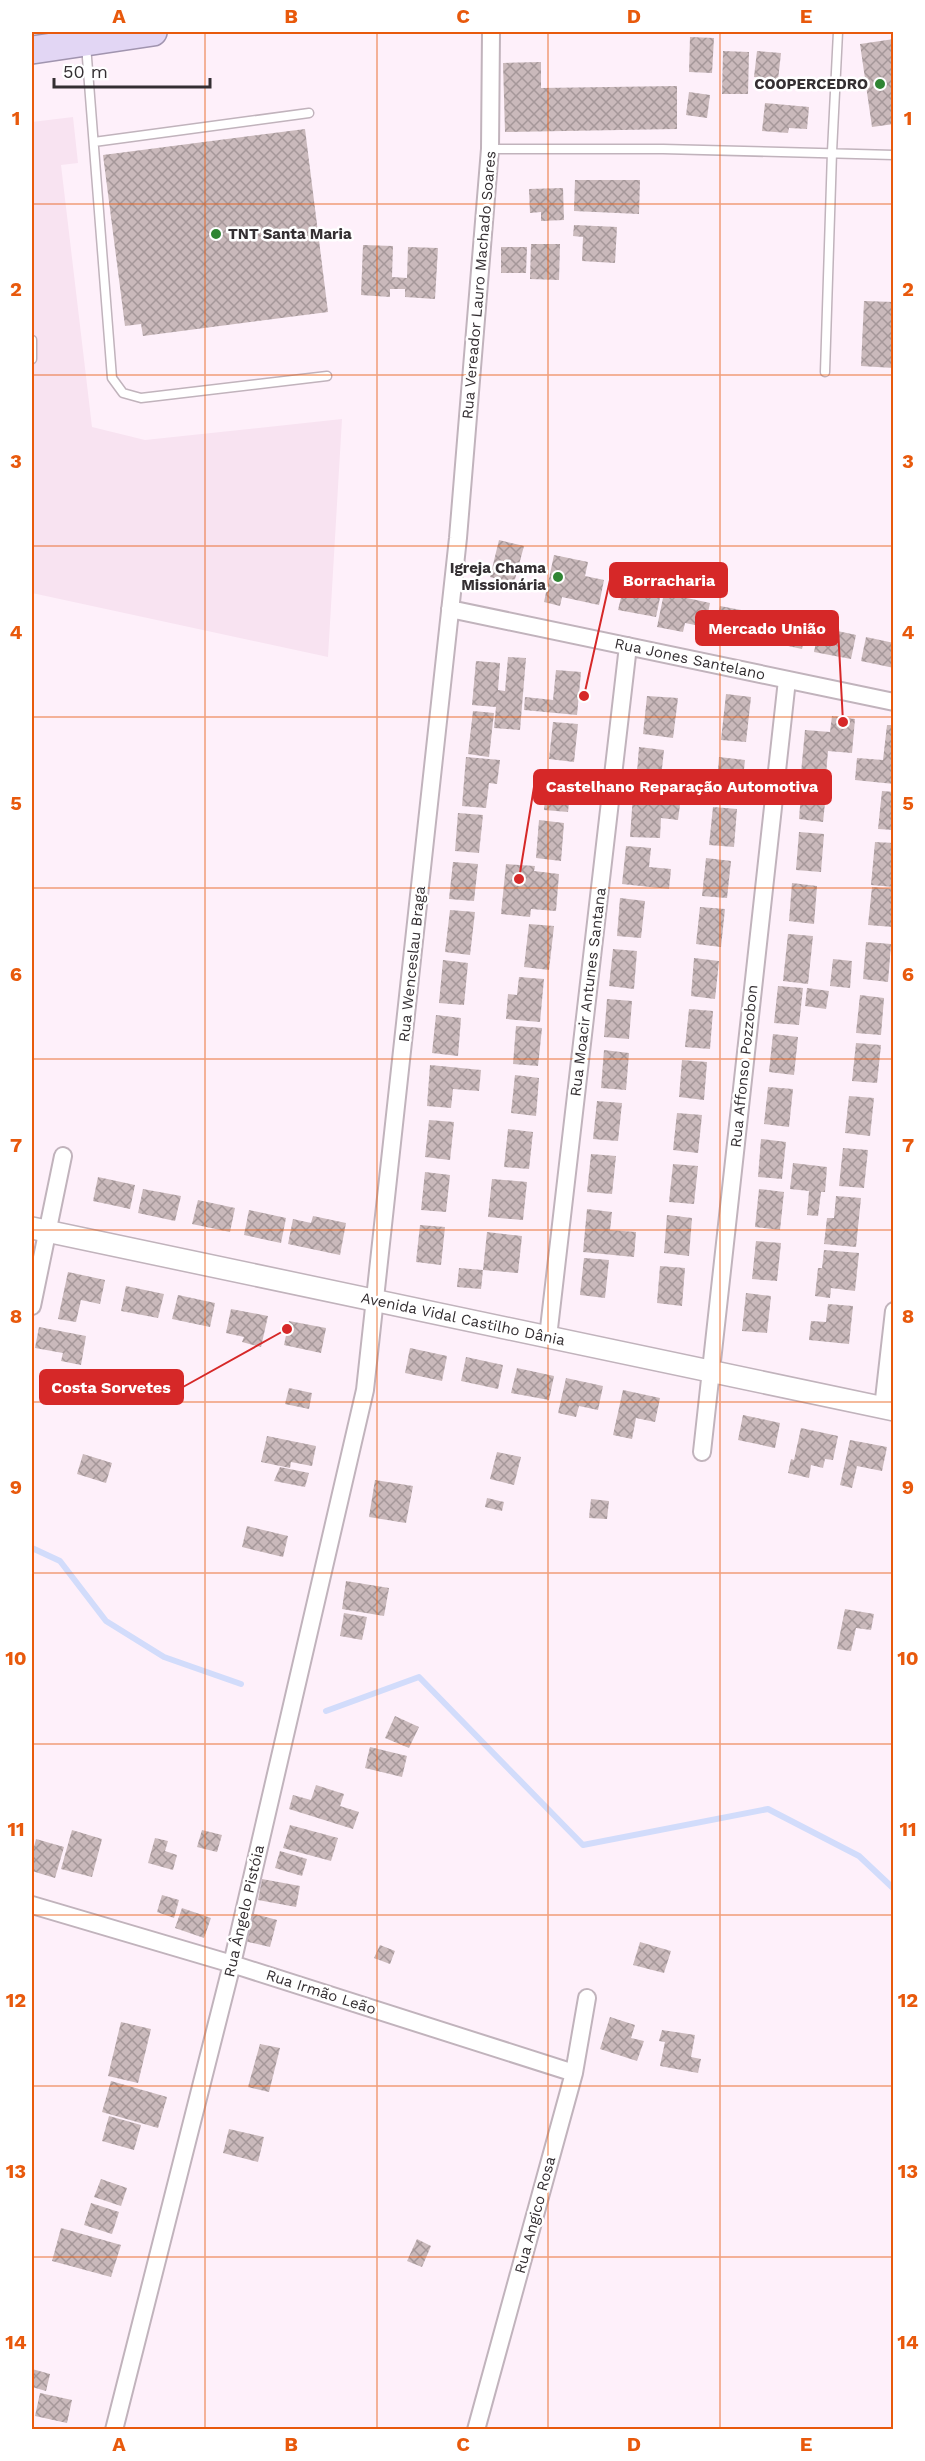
<svg xmlns="http://www.w3.org/2000/svg" width="925" height="2461" viewBox="0 0 925 2461" font-family="'Work Sans',sans-serif">
  <style>
    .built { fill: #f8e3f1 }
    .lines { fill: none; stroke-linecap: round; stroke-linejoin: round }
    .stream { stroke: #d2dcfb; stroke-width: 6 }
    .building { fill: url(#building-cross-hatch) }
    .service-casing { stroke: #c1b3bc; stroke-width: 11 }
    .minor-casing { stroke: #c1b3bc; stroke-width: 20 }
    .tertiary-casing { stroke: #c1b3bc; stroke-width: 24 }
    .trunk-casing { stroke: #a194af; stroke-width: 30 }
    .service { stroke: #fff; stroke-width: 8 }
    .minor { stroke: #fff; stroke-width: 16 }
    .tertiary { stroke: #fff; stroke-width: 21 }
    .trunk { stroke: #e2d6f4; stroke-width: 27 }
    .grid { fill: none; stroke: #e8590c; stroke-width: 1.5; stroke-opacity: 0.55 }
    .poi-dot { fill: #2f8533; stroke: #fff; stroke-width: 2 }
    .labels { text-anchor: middle; dominant-baseline: central; stroke-width: 5; stroke-linejoin: round; paint-order: stroke }
    .poi-label { font-size: 15px; font-weight: bold; fill: #342f32; stroke: #fff; text-anchor: end }
    .street-label { font-size: 15px; fill: #342f32; stroke: #fff }
    .leader { fill: none; stroke: #d62828; stroke-width: 2 }
    .callout-dot { fill: #d62828; stroke: #fff; stroke-width: 2 }
    .callout { fill: #d62828; stroke: #d62828; stroke-width: 2 }
    .callout-label { font-size: 16px; text-anchor: middle; font-weight: bold; fill: #fff }
    .neatline { fill: none; stroke: #e8590c; stroke-width: 2 }
    .grid-label { font-size: 20px; text-anchor: middle; font-weight: bold; fill: #e8590c }
  </style>
  <defs>
    <pattern id="building-cross-hatch" width="8" height="8" patternUnits="userSpaceOnUse" patternTransform="scale(1.5)"><rect width="8" height="8" fill="#cab9bb"/><path d="M0 0l8 8M0 8l8-8" fill="none" stroke="#a59799"/></pattern>
  </defs>
  <rect width="100%" height="100%" fill="#fef0fa"/>
  <!-- built -->
  <path class="built" d="M73,117l5,46 -17,2 31,262 53,13 197,-21 -14,238 -296,-64v-471z"/>
  <g class="lines">
    <!-- stream -->
    <path class="stream" d="M32,1548l28,13 46,60 58,36 77,27
      M326,1711l93,-34 164,168 185,-36 91,47 35,33"/>
  </g>
  <!-- building -->
  <path class="building" d="M690,37l24,1 -2,35 -23,-1z
    M894,39v85l-22,3 -12,-83z
    M723,51l26,1 -1,42h-26z
    M757,51l24,2 -3,27 -24,-3z
    M541,62v26l136,-2v43l-172,3 -2,-69z
    M689,92l21,3 -3,23 -21,-3z
    M765,103l44,4 -2,22 -18,-1 -1,5 -26,-2z
    M305,129l23,183 -185,24 -2,-12 -16,2 -22,-171z
    M575,180h65l-1,34 -65,-3z
    M563,188l1,32 -23,1v-9l-11,1 -1,-24z
    M574,225l43,2 -2,36 -33,-2 1,-24 -10,-1z
    M531,244h29l-1,36 -29,-1z
    M363,245l30,1 -1,31 15,1 1,-31 30,1 -3,51 -30,-2v-8h-15v8l-29,-2z
    M501,247h26l-1,26h-25z
    M864,301l30,1v66l-33,-2z
    M499,540l25,6 -10,37 -24,-6z
    M554,555l34,7 -3,14 19,4 -5,25 -37,-8 -2,9 -16,-4z
    M624,585l37,8 -5,24 -38,-7z
    M664,593l46,10 -5,24 -20,-4 -2,9 -26,-5z
    M720,606l37,7 -5,25 -37,-8z
    M770,616l37,8 -5,25 -37,-8z
    M819,627l37,8 -5,24 -37,-7z
    M866,637l28,6v25l-33,-7z
    M508,657l18,1 -6,72 -26,-2 2,-21 -24,-2 4,-44 24,2 -2,27 7,1z
    M556,670l25,2 -4,43 -53,-5 1,-13 28,3z
    M726,694l25,3 -5,45 -25,-2z
    M647,696l31,2 -5,40 -30,-4z
    M473,711l21,2 -5,44 -21,-3z
    M832,716l23,3 -3,34 -24,-2 -2,24 -25,-2 4,-43 25,2z
    M553,722l25,2 -4,38 -25,-3z
    M887,725h7v59l-39,-4 2,-22 26,2z
    M639,747l25,3 -4,37 -24,-2z
    M466,757l34,3 -3,24 -8,-1 -3,25 -24,-2z
    M719,757l26,3 -4,37 -25,-2z
    M547,772l25,3 -4,37 -24,-2z
    M802,781l25,3 -4,38 -24,-3z
    M882,791l12,1v38l-16,-1z
    M633,795l48,2 -3,23 -17,-2 -1,20 -30,-1z
    M713,807l24,2 -3,38 -25,-2z
    M458,813l25,2 -4,38 -24,-2z
    M539,820l25,3 -3,38 -25,-3z
    M799,832l25,2 -3,38 -25,-2z
    M875,842l19,1v44l-23,-2z
    M626,846l25,2 -2,19 22,2 -2,20 -47,-5z
    M706,858l25,3 -4,37 -25,-2z
    M453,862l25,2 -4,37 -25,-2z
    M506,864l29,2 -1,5 25,3 -3,37 -25,-2 -1,8 -29,-3z
    M792,883l25,3 -3,38 -25,-3z
    M872,887l22,2 -1,38 -25,-2z
    M620,898l25,3 -4,37 -24,-2z
    M700,907l25,2 -4,38 -25,-3z
    M450,910l25,2 -5,43 -25,-3z
    M529,924l25,2 -5,44 -25,-3z
    M788,934l25,2 -5,48 -25,-3z
    M866,942l25,2 -3,38 -25,-3z
    M613,949l24,2 -3,38 -25,-3z
    M694,958l25,3 -4,38 -24,-3z
    M833,959l19,2 -2,27 -20,-2z
    M443,960l25,3 -4,42 -25,-2z
    M519,977l25,2 -4,43 -34,-3 2,-25 9,1z
    M778,986l25,2 -4,37 -25,-2z
    M807,988l22,3 -3,18 -21,-3z
    M860,995l24,3 -3,37 -25,-2z
    M607,999l25,2 -3,38 -25,-2z
    M689,1009l24,2 -3,38 -25,-2z
    M436,1015l25,3 -3,38 -26,-3z
    M516,1026l26,2 -4,38 -25,-2z
    M773,1034l25,3 -4,38 -25,-3z
    M856,1043l25,2 -4,38 -25,-2z
    M604,1050l25,3 -3,37 -25,-2z
    M682,1060l25,2 -3,38 -25,-3z
    M430,1065l51,5 -2,21 -26,-2 -2,19 -24,-2z
    M515,1075l24,3 -3,38 -25,-3z
    M768,1087l25,2 -4,38 -25,-3z
    M849,1096l25,2 -4,38 -25,-3z
    M597,1101l25,2 -4,38 -25,-2z
    M677,1113l25,2 -4,38 -25,-3z
    M429,1120l25,2 -4,38 -25,-3z
    M508,1129l25,3 -4,37 -25,-2z
    M761,1139l25,3 -4,37 -24,-2z
    M843,1148l25,2 -4,38 -25,-2z
    M591,1154l25,2 -4,38 -25,-2z
    M793,1163l34,4 -2,25h-4l-3,24 -11,-1 2,-24 -19,-2z
    M673,1164l25,2 -4,38 -25,-2z
    M425,1172l25,3 -4,37 -25,-2z
    M98,1177l37,8 -5,24 -37,-8z
    M492,1179l35,3 -4,38 -35,-3z
    M143,1189l38,7 -6,25 -37,-8z
    M759,1189l25,3 -4,38 -25,-3z
    M836,1196l25,2 -5,49 -32,-3 3,-26h7z
    M198,1200l37,8 -5,24 -38,-8z
    M587,1209l25,3 -2,18 26,2 -2,25 -51,-5z
    M249,1210l37,8 -5,25 -37,-8z
    M667,1215l25,3 -3,38 -25,-3z
    M313,1216l33,7 -6,32 -52,-11 5,-25 18,4z
    M420,1225l25,2 -4,38 -25,-3z
    M487,1232l35,4 -4,37 -35,-3z
    M756,1241l25,2 -4,38 -25,-2z
    M824,1250l35,3 -4,38 -24,-3 -1,10 -15,-2 3,-28h4z
    M584,1258l25,2 -4,38 -25,-3z
    M660,1266l25,2 -3,38 -25,-3z
    M459,1268l24,2 -2,19 -24,-2z
    M68,1272l37,8 -5,24 -19,-4 -5,22 -18,-3z
    M126,1286l38,8 -6,24 -37,-7z
    M746,1293l25,3 -4,37 -25,-2z
    M178,1295l37,8 -5,24 -38,-8z
    M828,1304l25,2 -4,38 -40,-4 2,-19 15,1z
    M231,1309l37,7 -7,31 -19,-5 2,-5 -18,-4z
    M289,1321l37,7 -5,25 -37,-8z
    M39,1327l47,9 -5,29 -20,-4 2,-8 -28,-5z
    M410,1348l37,8 -5,25 -37,-8z
    M466,1357l37,8 -5,24 -37,-8z
    M517,1368l37,8 -5,24 -38,-7z
    M566,1378l37,8 -5,24 -19,-4 -3,11 -18,-4z
    M289,1388l23,5 -3,16 -24,-5z
    M623,1390l37,8 -5,24 -19,-4 -4,21 -19,-4z
    M743,1415l37,8 -5,25 -37,-8z
    M801,1428l37,8 -5,24 -8,-1 -2,9 -12,-3 -2,13 -21,-5 3,-14 3,1z
    M267,1436l49,10 -4,20 -21,-4 -1,6 -29,-6z
    M850,1440l37,7 -5,24 -25,-5 -5,22 -12,-3z
    M497,1452l24,5 -7,28 -24,-6z
    M83,1454l29,9 -6,20 -29,-9z
    M280,1467l29,6 -4,14 -31,-6z
    M375,1480l38,6 -7,37 -37,-6z
    M487,1498l17,4 -2,9 -17,-4z
    M591,1499l18,2 -2,18 -18,-1z
    M247,1526l41,10 -5,21 -41,-10z
    M346,1581l43,7 -5,28 -42,-7z
    M845,1609l29,5 -3,16 -15,-2 -5,23 -14,-2z
    M344,1613l23,4 -5,23 -22,-4z
    M395,1716l24,11 -10,21 -24,-10z
    M370,1747l37,9 -5,21 -37,-9z
    M316,1785l28,9 -4,12 19,6 -6,17 -64,-20 4,-14 18,5z
    M290,1825l48,13 -7,23 -48,-13z
    M72,1830l30,9 -10,38 -31,-8z
    M202,1830l20,5 -5,17 -20,-5z
    M155,1838l13,3 -3,10 12,4 -4,15 -25,-7z
    M36,1839l28,8 -9,31 -23,-7v-16z
    M280,1851l27,8 -5,17 -27,-8z
    M262,1879l38,7 -4,21 -38,-7z
    M162,1895l17,5 -5,18 -17,-6z
    M182,1908l29,10 -7,20 -29,-10z
    M251,1913l26,7 -7,27 -26,-6z
    M640,1942l31,9 -7,22 -31,-8z
    M380,1945l15,6 -5,13 -16,-6z
    M610,2017l25,8 -4,13 13,3 -7,20 -37,-12z
    M121,2022l30,7 -13,54 -30,-7z
    M662,2030l33,5 -4,22 10,2 -3,14 -38,-7 5,-24 -6,-1z
    M260,2044l20,4 -11,44 -21,-5z
    M111,2081l56,16 -9,31 -56,-16z
    M109,2116l32,9 -7,25 -32,-9z
    M229,2129l35,8 -6,25 -35,-9z
    M101,2179l26,9 -6,18 -27,-9z
    M91,2203l28,9 -7,22 -28,-9z
    M61,2228l60,17 -10,32 -59,-16z
    M417,2239l14,7 -9,21 -15,-6z
    M32,2369l18,5 -4,17 -14,-4z
    M40,2393l32,7 -5,23 -32,-7z"/>
  <g class="lines">
    <defs>
      <path id="service" d="M86,45l26,333 11,15 18,5 186,-22
        M94,142l215,-29
        M490,149h173l231,6
        M32,340v19
        M825,372l7,-220 6,-120"/>
      <path id="minor" d="M450,609l444,93
        M32,1306l31,-150
        M548,1337l80,-691
        M883,1408l11,-97
        M702,1452l85,-772
        M32,1905l200,59 342,109
        M114,2430l118,-466 133,-574 93,-852 32,-389 1,-117
        M476,2430l98,-357 13,-75"/>
      <path id="tertiary" d="M32,1228l862,182"/>
      <path id="trunk" d="M32,50l121,-18"/>
    </defs>
    <!-- service casing -->
    <use href="#service" class="service-casing"/>
    <!-- minor casing -->
    <use href="#minor" class="minor-casing"/>
    <!-- tertiary casing -->
    <use href="#tertiary" class="tertiary-casing"/>
    <!-- trunk casing -->
    <use href="#trunk" class="trunk-casing"/>
    <!-- service -->
    <use href="#service" class="service"/>
    <!-- minor -->
    <use href="#minor" class="minor"/>
    <!-- tertiary -->
    <use href="#tertiary" class="tertiary"/>
    <!-- trunk -->
    <use href="#trunk" class="trunk"/>
  </g>
  <!-- grid -->
  <path class="grid" d="M205,32v2398M377,32v2398M548,32v2398M720,32v2398M32,204h862M32,375h862M32,546h862M32,717h862M32,888h862M32,1059h862M32,1230h862M32,1402h862M32,1573h862M32,1744h862M32,1915h862M32,2086h862M32,2257h862"/>
  <!-- markers -->
  <g class="poi-dot">
    <circle cx="880" cy="84" r="6"/>
    <circle cx="216" cy="234" r="6"/>
    <circle cx="558" cy="577" r="6"/>
  </g>
  <g class="labels">
    <!-- poi labels -->
    <g class="poi-label">
      <text x="868" y="84">COOPERCEDRO</text>
      <text x="228" y="234" text-anchor="start">TNT Santa Maria</text>
      <text x="546" y="568">Igreja Chama<tspan x="546" dy="17">Missionária</tspan></text>
    </g>
    <!-- street labels -->
    <g class="street-label">
      <text transform="translate(479 285) rotate(-85)">Rua Vereador Lauro Machado Soares</text>
      <text transform="translate(690 659) rotate(12)">Rua Jones Santelano</text>
      <text transform="translate(412 964) rotate(-84)">Rua Wenceslau Braga</text>
      <text transform="translate(588 992) rotate(-83)">Rua Moacir Antunes Santana</text>
      <text transform="translate(744 1066) rotate(-84)">Rua Affonso Pozzobon</text>
      <text transform="translate(463 1319) rotate(12)">Avenida Vidal Castilho Dânia</text>
      <text transform="translate(244 1911) rotate(-77)">Rua Ângelo Pistóia</text>
      <text transform="translate(321 1992) rotate(18)">Rua Irmão Leão</text>
      <text transform="translate(535 2215) rotate(-75)">Rua Angico Rosa</text>
    </g>
  </g>
  <!-- callouts -->
  <path class="leader" d="M584 696L610 580M843 722L838 628M519 879L534 787M287 1329L183 1387"/>
  <g class="callout-dot">
    <circle cx="584" cy="696" r="6"/>
    <circle cx="843" cy="722" r="6"/>
    <circle cx="519" cy="879" r="6"/>
    <circle cx="287" cy="1329" r="6"/>
  </g>
  <g class="callout">
    <rect x="610" y="563" width="117" height="34" rx="6"/>
    <rect x="696" y="611" width="142" height="34" rx="6"/>
    <rect x="534" y="770" width="297" height="34" rx="6"/>
    <rect x="40" y="1370" width="143" height="34" rx="6"/>
  </g>
  <g class="callout-label">
    <text x="669" y="586">Borracharia</text>
    <text x="767" y="634">Mercado União</text>
    <text x="682" y="792">Castelhano Reparação Automotiva</text>
    <text x="111" y="1393">Costa Sorvetes</text>
  </g>
  <!-- border -->
  <rect width="925" height="2461" fill="none" stroke="#ffffff" stroke-width="66"/>
  <!-- scale -->
  <path d="M54 78v9h156v-9" fill="none" stroke="#342f32" stroke-width="3"/>
  <text x="63" y="78" font-size="18" fill="#342f32" stroke="#ffffff" stroke-width="4.5" paint-order="stroke">50 m</text>
  <rect x="33" y="33" width="859" height="2395" class="neatline"/>
  <g class="grid-label">
    <text x="119" y="23">A</text>
    <text x="291" y="23">B</text>
    <text x="463" y="23">C</text>
    <text x="634" y="23">D</text>
    <text x="806" y="23">E</text>
    <text x="16" y="125">1</text>
    <text x="908" y="125">1</text>
    <text x="16" y="296">2</text>
    <text x="908" y="296">2</text>
    <text x="16" y="468">3</text>
    <text x="908" y="468">3</text>
    <text x="16" y="639">4</text>
    <text x="908" y="639">4</text>
    <text x="16" y="810">5</text>
    <text x="908" y="810">5</text>
    <text x="16" y="981">6</text>
    <text x="908" y="981">6</text>
    <text x="16" y="1152">7</text>
    <text x="908" y="1152">7</text>
    <text x="16" y="1323">8</text>
    <text x="908" y="1323">8</text>
    <text x="16" y="1494">9</text>
    <text x="908" y="1494">9</text>
    <text x="16" y="1665">10</text>
    <text x="908" y="1665">10</text>
    <text x="16" y="1836">11</text>
    <text x="908" y="1836">11</text>
    <text x="16" y="2007">12</text>
    <text x="908" y="2007">12</text>
    <text x="16" y="2178">13</text>
    <text x="908" y="2178">13</text>
    <text x="16" y="2349">14</text>
    <text x="908" y="2349">14</text>
    <text x="119" y="2451">A</text>
    <text x="291" y="2451">B</text>
    <text x="463" y="2451">C</text>
    <text x="634" y="2451">D</text>
    <text x="806" y="2451">E</text>
  </g>
</svg>
